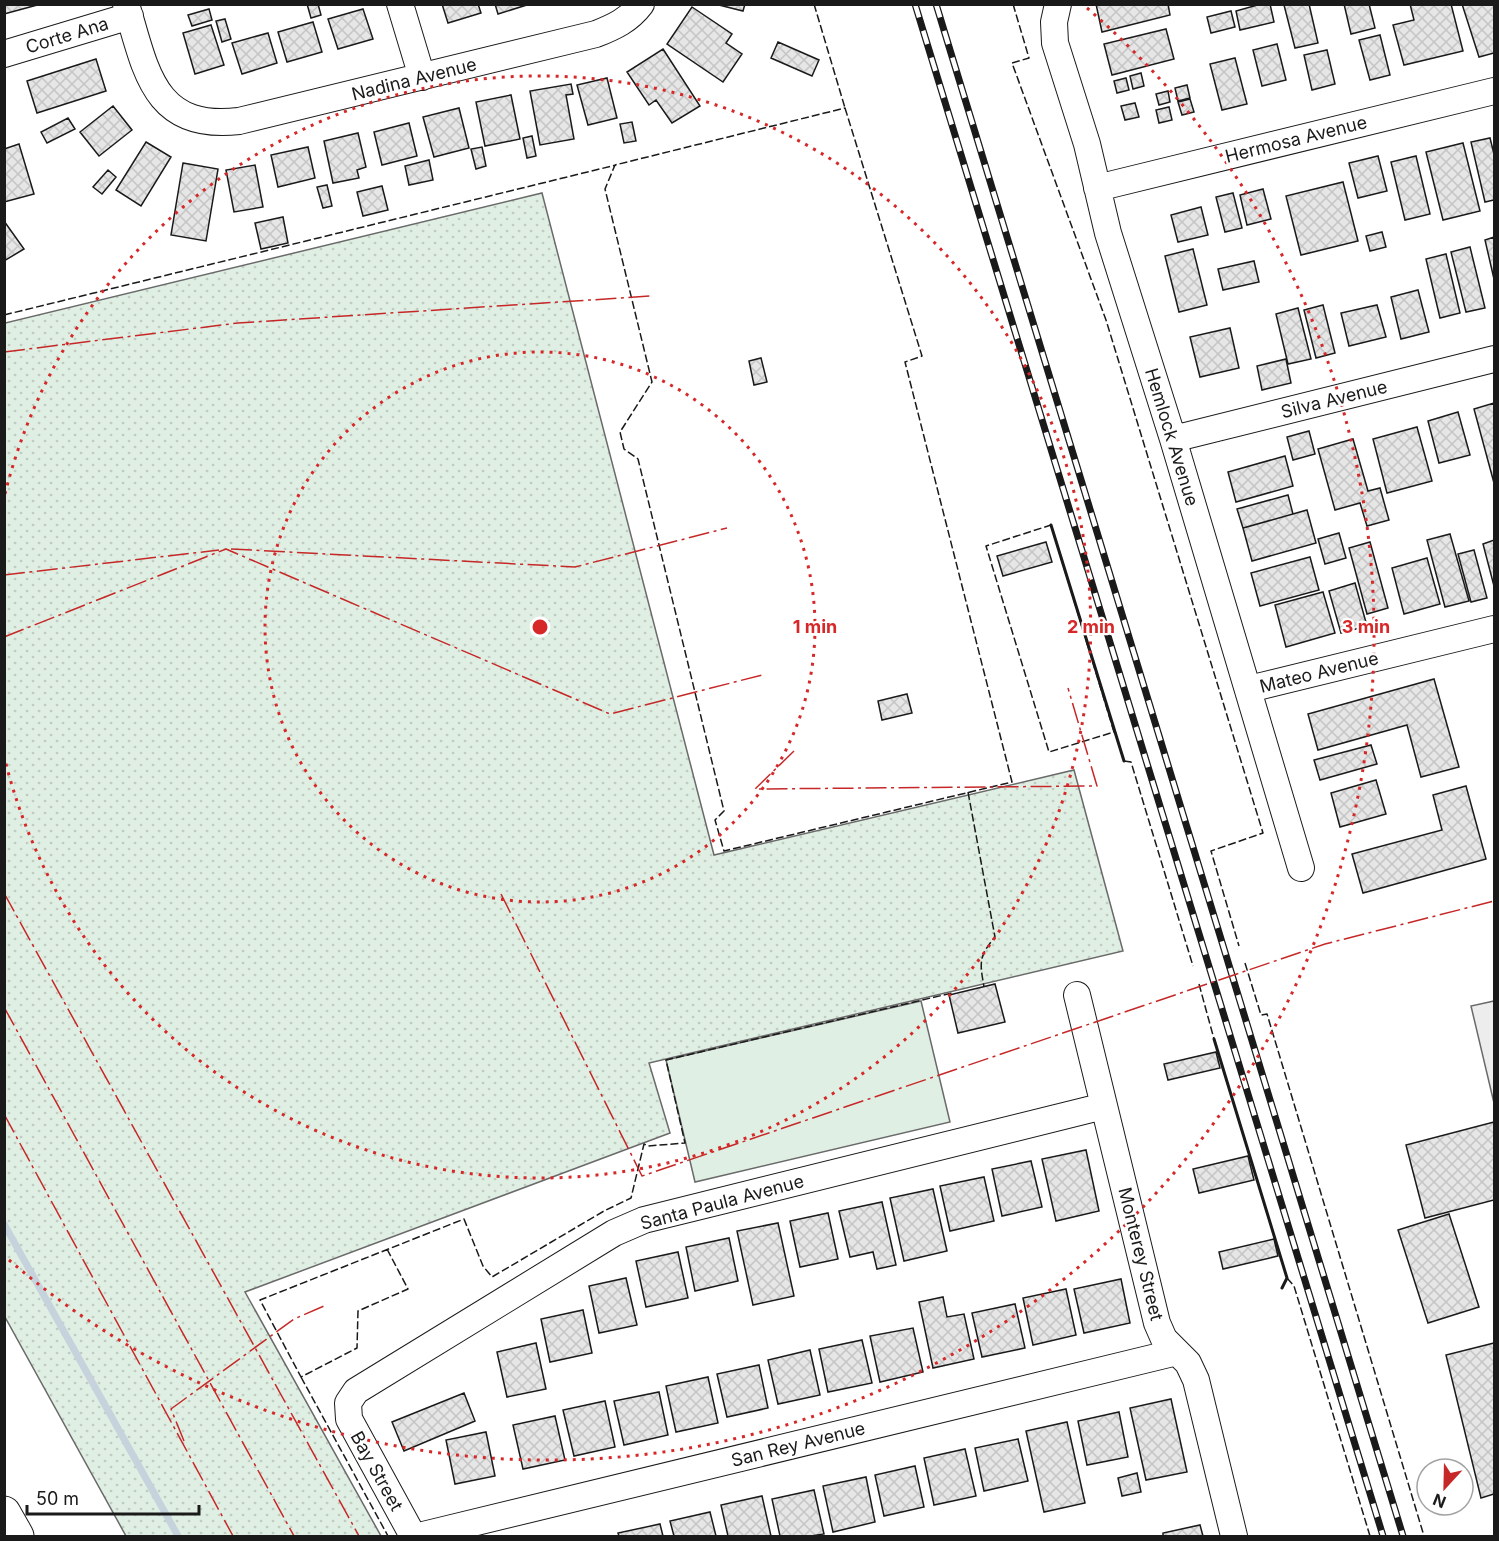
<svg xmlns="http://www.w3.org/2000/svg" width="1499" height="1541" viewBox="0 0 1499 1541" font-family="Inter,sans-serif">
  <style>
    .grass { fill: url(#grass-dots); stroke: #6a6a6a; stroke-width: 1.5 }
    .pitch { fill: #e0efe3; stroke: #6a6a6a; stroke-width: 1.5 }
    .parking { fill: #ededed; stroke: #6a6a6a; stroke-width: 1.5 }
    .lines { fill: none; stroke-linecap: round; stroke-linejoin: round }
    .stream { stroke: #c6d2dc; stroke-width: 7 }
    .building { fill: url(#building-cross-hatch); stroke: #1a1a1a; stroke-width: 1.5 }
    .minor-casing { stroke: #1a1a1a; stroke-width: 28 }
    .highway-casing { stroke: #1a1a1a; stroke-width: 35 }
    .minor { stroke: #fff; stroke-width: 26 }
    .highway { stroke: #fff; stroke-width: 33 }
    .rail-casing { stroke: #1a1a1a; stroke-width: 7 }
    .rail { stroke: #fff; stroke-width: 4.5; stroke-dasharray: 14; stroke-linecap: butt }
    .fence { stroke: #1a1a1a; stroke-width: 1.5; stroke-dasharray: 8 3; stroke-linecap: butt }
    .wall { stroke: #1a1a1a; stroke-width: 3 }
    .power { stroke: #c62828; stroke-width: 1.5; stroke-dasharray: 21 4.5 3 4.5; stroke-linecap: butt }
    .ring { fill: none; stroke: #d62828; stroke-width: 3; stroke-dasharray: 3 6 }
    .labels { text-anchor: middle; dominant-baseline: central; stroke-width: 4.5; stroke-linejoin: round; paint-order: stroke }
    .street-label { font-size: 18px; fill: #1a1a1a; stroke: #fff }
    .centre { fill: #d62828; stroke: #fff; stroke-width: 3 }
    .ring-label { font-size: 18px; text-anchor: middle; font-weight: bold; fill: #d62828; stroke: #fff; stroke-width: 4.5; stroke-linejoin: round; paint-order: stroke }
  </style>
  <defs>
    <pattern id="grass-dots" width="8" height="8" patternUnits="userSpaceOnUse" patternTransform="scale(1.5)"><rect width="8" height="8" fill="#e0efe3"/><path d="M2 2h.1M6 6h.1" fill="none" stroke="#c0ccc2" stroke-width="1.8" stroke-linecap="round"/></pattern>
    <pattern id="building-cross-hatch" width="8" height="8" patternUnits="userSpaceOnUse" patternTransform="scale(1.5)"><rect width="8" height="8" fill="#e6e6e6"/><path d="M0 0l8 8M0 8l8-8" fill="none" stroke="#c5c5c5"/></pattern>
  </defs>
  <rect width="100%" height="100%" fill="#fff"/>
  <!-- grass -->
  <path class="grass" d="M542,193l172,662 360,-85 49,181 -474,112 21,70 -425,159 136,244h-255l-121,-219v-994z"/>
  <!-- pitch -->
  <path class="pitch" d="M921,1001l29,121 -255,60 -29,-122z"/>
  <!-- parking -->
  <path class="parking" d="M1494,1001v102l-23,-97z"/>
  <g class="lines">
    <!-- stream -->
    <path class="stream" d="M4,1224l174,312"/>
  </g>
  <!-- building -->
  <path class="building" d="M4,4h37l-37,10z
    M307,4h11l3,11 -10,3z
    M442,4h36l3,9 -33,10z
    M495,4h35l-32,10z
    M715,4h30l-2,7z
    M1096,4h72l2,11 -68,17z
    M1261,4h9l4,18 -34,8 -4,-19z
    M1309,4l9,39 -23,5 -11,-43z
    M1344,4h25l6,24 -24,6z
    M1410,4h41l12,47 -59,14 -11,-40 21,-5z
    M1462,4h32v49l-15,4z
    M692,7l40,27 -6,9 16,11 -19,28 -56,-38z
    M209,9l3,11 -20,6 -4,-11z
    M363,9l10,30 -35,10 -10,-30z
    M1231,11l4,16 -24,6 -4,-16z
    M225,19l6,20 -9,3 -6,-21z
    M313,22l9,30 -35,10 -9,-30z
    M211,25l13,40 -29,9 -12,-41z
    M1166,29l8,30 -62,16 -8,-31z
    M268,33l9,30 -35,11 -10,-31z
    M1380,35l10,40 -20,5 -11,-40z
    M778,42l41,18 -7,16 -41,-18z
    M1277,44l9,36 -24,6 -9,-36z
    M663,49l37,57 -28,17 -16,-23 -7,5 -22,-33z
    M1327,50l8,34 -23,6 -8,-35z
    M1235,58l12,46 -25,6 -12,-46z
    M96,59l10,32 -69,22 -10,-32z
    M1141,73l3,13 -11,3 -3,-13z
    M607,78l10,40 -29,7 -11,-40z
    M1126,78l3,12 -12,3 -3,-12z
    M571,84l2,10 -7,1 8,44 -34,6 -10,-54z
    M1187,85l3,13 -12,3 -3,-13z
    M1168,91l2,11 -11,3 -3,-11z
    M511,95l9,44 -35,7 -9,-44z
    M1190,99l4,13 -12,3 -4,-13z
    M1135,103l4,14 -14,3 -4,-14z
    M113,106l19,24 -33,26 -19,-24z
    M1169,107l3,13 -13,3 -3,-13z
    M459,108l10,40 -35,9 -11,-40z
    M68,118l7,11 -28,14 -6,-11z
    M632,122l4,19 -12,2 -4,-19z
    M409,123l8,33 -35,9 -8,-33z
    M358,133l8,34 -9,3 2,8 -26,5 -9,-42z
    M532,136l4,20 -9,2 -4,-20z
    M1490,138l4,16v46l-9,2 -14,-60z
    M146,142l25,15 -30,49 -25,-16z
    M1463,143l17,68 -37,9 -17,-68z
    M19,144l15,50 -30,8v-53z
    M308,147l7,31 -37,9 -7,-32z
    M482,147l4,19 -10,3 -5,-20z
    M1378,156l9,35 -29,7 -9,-35z
    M1416,156l14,58 -25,6 -14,-58z
    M429,160l4,20 -24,5 -4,-19z
    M183,163l35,6 -12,72 -35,-6z
    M255,165l8,42 -29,5 -8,-42z
    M108,170l8,7 -14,17 -9,-7z
    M1343,182l15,59 -57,14 -15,-59z
    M327,185l5,21 -9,2 -6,-21z
    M382,186l6,24 -25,6 -6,-24z
    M1263,189l8,30 -24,6 -7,-30z
    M1233,193l9,35 -17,4 -9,-35z
    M1201,207l7,28 -30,7 -7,-27z
    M283,217l5,26 -27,6 -6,-26z
    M4,221l20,28 -20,12z
    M1382,232l4,15 -16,4 -4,-15z
    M1494,237v42l-9,-39z
    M1470,247l15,61 -19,4 -15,-60z
    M1193,249l14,56 -28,7 -14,-56z
    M1446,254l14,59 -20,5 -14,-59z
    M1254,261l5,21 -36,8 -5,-21z
    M1418,290l11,42 -28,7 -10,-42z
    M1323,305l12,48 -19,5 -12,-48z
    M1377,305l9,32 -37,9 -8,-33z
    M1298,308l13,51 -23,5 -12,-50z
    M1230,328l9,40 -39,9 -10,-40z
    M761,358l6,24 -13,3 -5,-24z
    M1286,359l5,24 -29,7 -5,-24z
    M1494,403v80l-20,-74z
    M1458,412l12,43 -31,8 -11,-42z
    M1417,427l15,54 -45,12 -14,-54z
    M1309,431l6,23 -22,6 -6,-23z
    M1353,439l15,52 12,-3 9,32 -22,6 -7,-23 -25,7 -17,-61z
    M1285,456l8,30 -57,16 -8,-30z
    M1288,495l5,19 -50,14 -6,-19z
    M1307,510l9,33 -64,18 -9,-33z
    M1339,533l7,25 -21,6 -7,-25z
    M1450,534l19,67 -24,6 -18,-67z
    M1494,540v46l-11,-42z
    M1046,542l6,20 -49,14 -6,-20z
    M1370,542l18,66 -21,6 -18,-66z
    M1474,550l13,48 -16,4 -13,-48z
    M1310,557l9,33 -59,16 -9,-33z
    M1427,558l13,46 -36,10 -12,-46z
    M1355,583l12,43 -26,7 -12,-42z
    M1323,592l12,41 -49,14 -11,-42z
    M1434,679l25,88 -38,10 -14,-52 -89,25 -10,-36z
    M907,694l5,19 -30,7 -4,-19z
    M1371,745l6,19 -57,16 -6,-20z
    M1376,780l10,34 -46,13 -9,-34z
    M1466,786l20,73 -123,34 -11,-39 90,-24 -9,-35z
    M995,984l10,38 -47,11 -9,-38z
    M1216,1052l4,16 -52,12 -4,-16z
    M1494,1122v78l-69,18 -19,-73z
    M1086,1150l13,61 -43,10 -14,-62z
    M1248,1156l6,24 -55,13 -6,-24z
    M1031,1161l11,46 -40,9 -10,-47z
    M984,1177l10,44 -44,10 -10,-45z
    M933,1189l14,62 -43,10 -14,-63z
    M882,1202l14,63 -19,4 -4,-17 -23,5 -11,-46z
    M828,1213l10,46 -38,8 -10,-46z
    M1449,1214l30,93 -51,16 -30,-93z
    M778,1223l16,73 -41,9 -16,-74z
    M729,1238l9,43 -43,10 -9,-44z
    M1274,1239l4,17 -55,13 -4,-17z
    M678,1252l10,46 -42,9 -10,-46z
    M626,1278l11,47 -38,8 -10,-47z
    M1121,1279l9,44 -46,10 -10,-44z
    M1066,1289l10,46 -43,10 -10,-47z
    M943,1297l4,20 17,-3 10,45 -41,9 -14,-66z
    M1015,1304l10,44 -43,9 -10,-44z
    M583,1310l9,43 -42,9 -9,-43z
    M913,1328l10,44 -43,10 -10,-46z
    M862,1340l10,43 -44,9 -9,-43z
    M536,1343l10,46 -39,8 -10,-45z
    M1494,1343v151l-13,4 -35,-143z
    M810,1350l10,45 -42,9 -10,-44z
    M759,1365l9,43 -41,9 -10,-43z
    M708,1377l10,46 -42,9 -10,-46z
    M659,1392l9,43 -44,10 -10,-44z
    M464,1393l11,28 -71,30 -12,-29z
    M1171,1399l16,73 -41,8 -16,-72z
    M605,1401l10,46 -41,9 -11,-46z
    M1119,1412l9,45 -41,8 -9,-44z
    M555,1416l10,44 -42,9 -10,-44z
    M1067,1422l18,81 -41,9 -18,-81z
    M486,1432l9,44 -40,8 -9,-44z
    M1018,1439l10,42 -44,10 -9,-43z
    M965,1449l11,47 -42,9 -10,-47z
    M915,1466l9,41 -40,9 -9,-41z
    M1137,1473l4,19 -19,4 -4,-18z
    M866,1477l9,45 -42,10 -10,-46z
    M814,1490l10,44 -13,2h-31l-8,-37z
    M762,1496l9,40h-43l-7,-31z
    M710,1512l6,24h-42l-4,-15z
    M660,1524l3,12h-44l-1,-3z
    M1200,1525l3,11h-40v-3z"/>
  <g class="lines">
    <defs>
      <path id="minor" d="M126,4c20,66 27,127 113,117l357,-87c18,-7 33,-14 45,-30
        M400,4l22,73
        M1058,4l-4,18 1,21 32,101 21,89 65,206 128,429
        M4,54l126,-38
        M1097,188l397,-97
        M1173,439l321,-80
        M1249,689l245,-60
        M1077,995l80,328 7,16 24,24 8,17 38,156
        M413,1536l-64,-117 -1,-16 8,-12 258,-158 30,-13 460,-114
        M419,1536l758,-184"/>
      <path id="highway" d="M4,1513l13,23"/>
    </defs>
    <!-- minor casing -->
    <use href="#minor" class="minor-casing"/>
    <!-- highway casing -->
    <use href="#highway" class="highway-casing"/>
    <!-- minor -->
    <use href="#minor" class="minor"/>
    <!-- highway -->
    <use href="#highway" class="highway"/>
    <defs>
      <path id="rail" d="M915,4l468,1532
        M936,4l467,1532"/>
    </defs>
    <!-- rail casing -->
    <use href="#rail" class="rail-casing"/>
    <!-- rail -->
    <use href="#rail" class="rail"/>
    <!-- fence -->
    <path class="fence" d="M814,4l31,104 -1,1
      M1013,4l16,54 -17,5 94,257 157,513 -52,18 28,95
      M845,108l77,248 -17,6 107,420 -288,69 -9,-31 9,-9 -86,-352 -14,-10 -4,-17 32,-50 -47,-193 10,-24z
      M4,315l612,-150
      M1051,525l63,207 -65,20 -63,-206z
      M1124,761l7,1 62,204
      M968,792l27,145c-17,20 -15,26 -11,50
      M1245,963l16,52 6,-1 157,522
      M1199,984l15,55
      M387,1249l21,40 -50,22 -1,37 -56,29 -41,-77 204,-81 19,47 9,11 112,-66 27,-13 13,-54 4,2 37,-3 -19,-83 286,-67 1,1
      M1287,1278l7,8 76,250
      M301,1377l87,159"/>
    <!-- wall -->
    <path class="wall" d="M1051,525l73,236
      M1214,1039l73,239 -5,10"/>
    <!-- power -->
    <path class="power" d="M4,352l234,-29 413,-27
      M231,549l344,18 152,-39
      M4,575l215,-25
      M4,637l222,-88 384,165 152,-39
      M794,751l-39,38 342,-3 -29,-98
      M4,893l355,643
      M501,894l141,282 683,-232 169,-43
      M4,1007l290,529
      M4,1114l229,422
      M184,1441l-13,-32 123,-90 30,-13"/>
  </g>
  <!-- distance rings -->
  <g class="ring">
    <circle cx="540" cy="627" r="275"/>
    <path d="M5 494A551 551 0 1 1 5 760"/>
    <path d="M1087 8A826 826 0 0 1 9 1260"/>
  </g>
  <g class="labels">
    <!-- street labels -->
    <g class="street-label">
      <text transform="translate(67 35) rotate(-17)">Corte Ana</text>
      <text transform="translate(414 79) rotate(-14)">Nadina Avenue</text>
      <text transform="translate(1296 139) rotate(-14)">Hermosa Avenue</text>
      <text transform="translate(1334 399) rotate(-14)">Silva Avenue</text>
      <text transform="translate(1172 437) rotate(73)">Hemlock Avenue</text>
      <text transform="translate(1319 672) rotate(-14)">Mateo Avenue</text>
      <text transform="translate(722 1202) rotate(-15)">Santa Paula Avenue</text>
      <text transform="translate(1141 1254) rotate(76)">Monterey Street</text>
      <text transform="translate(798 1444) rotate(-14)">San Rey Avenue</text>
      <text transform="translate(377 1471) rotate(61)">Bay Street</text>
    </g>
  </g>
  <circle cx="540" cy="627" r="9" class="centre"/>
  <g class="ring-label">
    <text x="815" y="633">1 min</text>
    <text x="1091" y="633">2 min</text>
    <text x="1366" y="633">3 min</text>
  </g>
  <!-- border -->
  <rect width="1499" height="1541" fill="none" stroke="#1a1a1a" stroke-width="12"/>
  <!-- north arrow -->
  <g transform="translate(1445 1487) rotate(202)"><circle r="28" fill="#ffffff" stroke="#a3a3a3" stroke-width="1.5"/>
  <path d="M0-4.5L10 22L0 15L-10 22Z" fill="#c62828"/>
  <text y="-9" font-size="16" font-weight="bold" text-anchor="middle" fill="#1a1a1a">N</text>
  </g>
  <!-- scale -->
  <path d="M27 1505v9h172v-9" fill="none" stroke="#1a1a1a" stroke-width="3"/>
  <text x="36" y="1505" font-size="18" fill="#1a1a1a" stroke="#ffffff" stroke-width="4.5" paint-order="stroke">50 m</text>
</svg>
